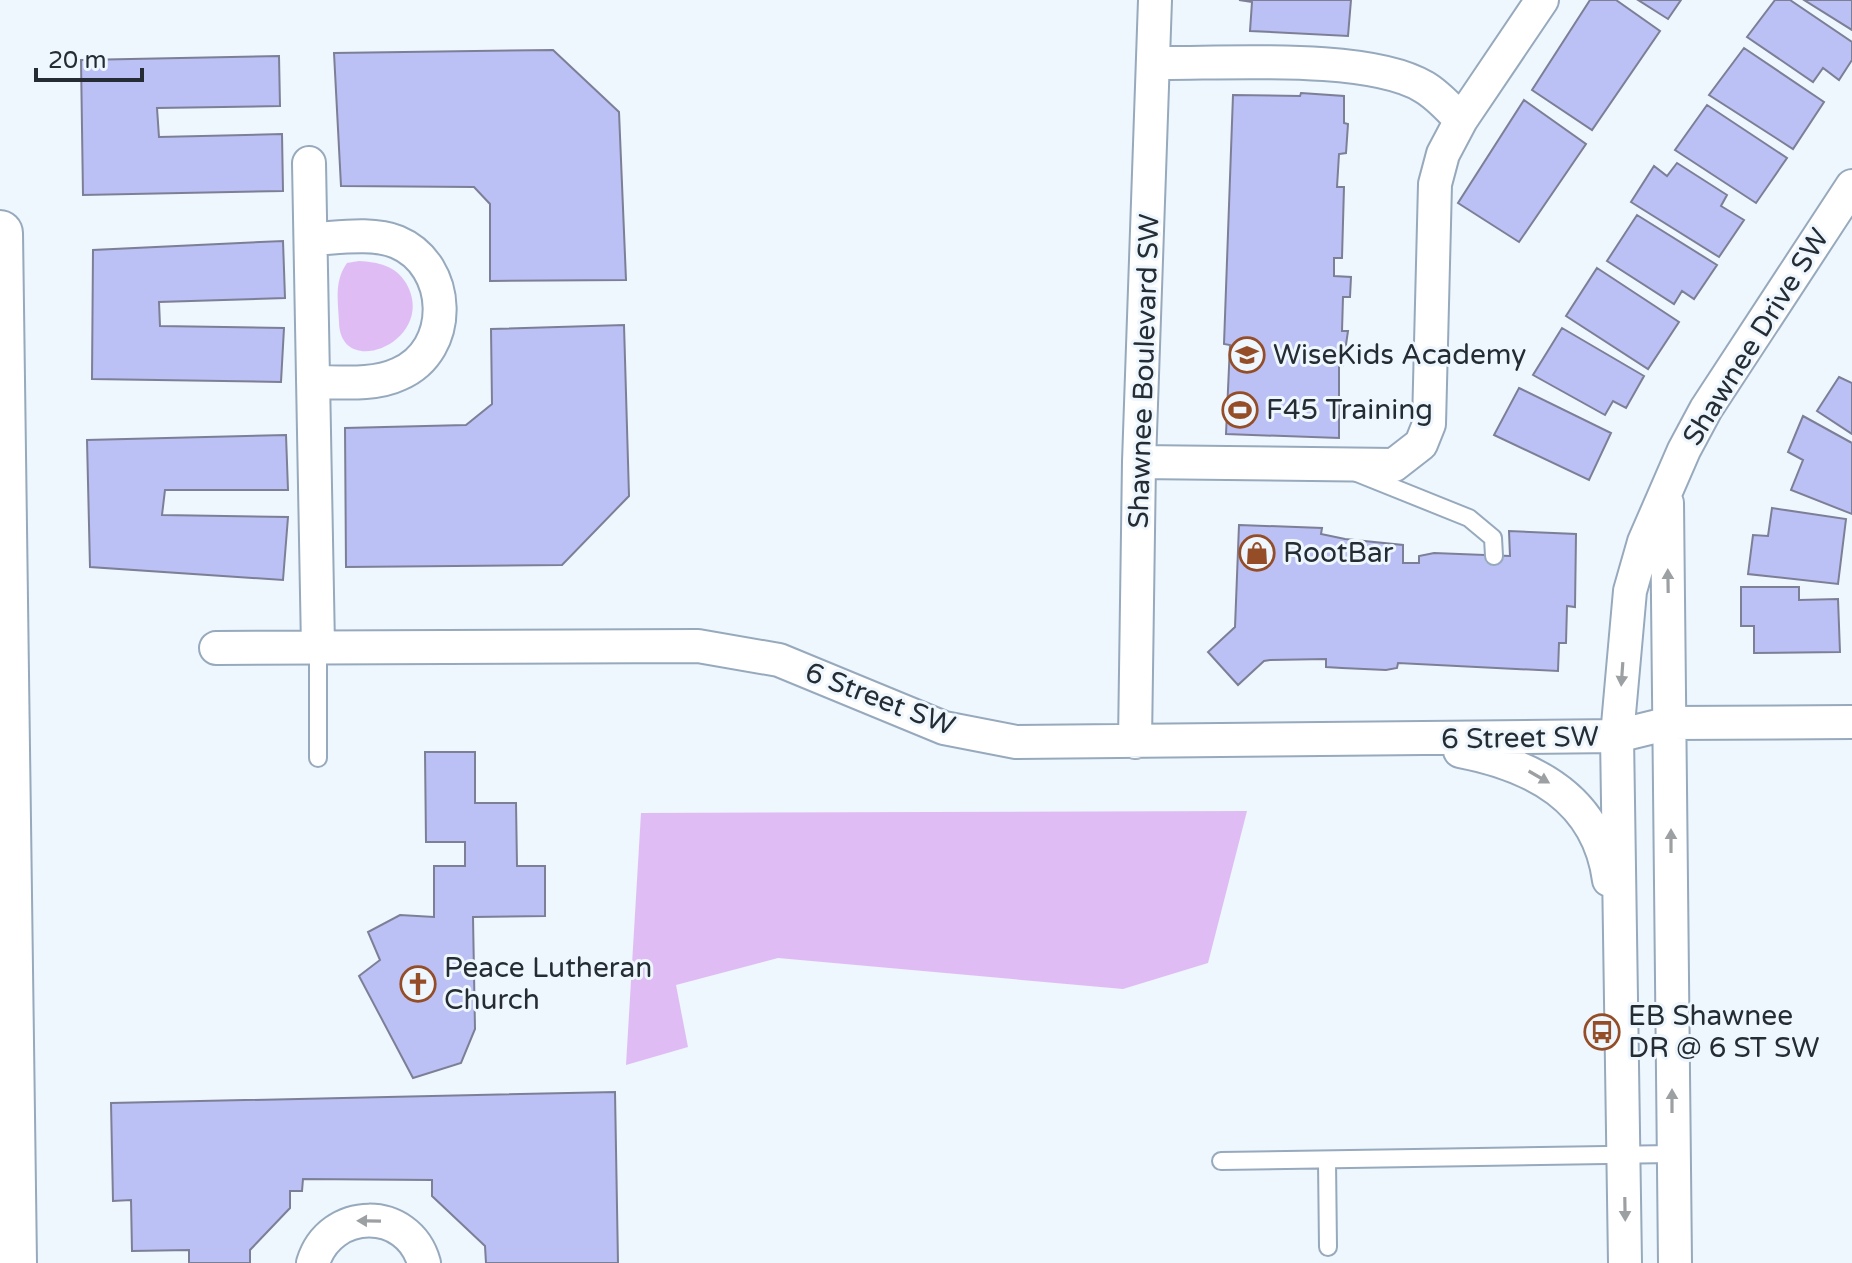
<svg xmlns="http://www.w3.org/2000/svg" width="1852" height="1263" viewBox="0 0 1852 1263" font-family="'Varela Round',sans-serif">
  <style>
    .green { fill: #dfbdf4 }
    .building { fill: #bbc0f5; stroke: #7d7f96; stroke-width: 2 }
    .lines { fill: none; stroke-linecap: round; stroke-linejoin: round }
    .service-casing { stroke: #97a9bc; stroke-width: 20 }
    .minor-casing { stroke: #97a9bc; stroke-width: 36 }
    .secondary-casing { stroke: #97a9bc; stroke-width: 48 }
    .service { stroke: #fff; stroke-width: 16 }
    .minor { stroke: #fff; stroke-width: 32 }
    .secondary { stroke: #fff; stroke-width: 44 }
    .oneway { fill: #9da0a3 }
    .labels { text-anchor: middle; dominant-baseline: central; stroke-width: 6; stroke-linejoin: round; paint-order: stroke }
    .street-label { font-size: 28px; fill: #252c33; stroke: #eef6fe }
    .poi-label { font-size: 28px; fill: #252c33; stroke: #eef6fe; text-anchor: start }
  </style>
  <rect width="100%" height="100%" fill="#eef6fe"/>
  <!-- green -->
  <path class="green" d="M359,261c19,1 37,5 47,22 33,57 -66,99 -67,39 -1,-21 -5,-41 8,-59z
    M1247,811l-39,152 -85,26 -345,-31 -102,27 12,62 -62,18 15,-252z"/>
  <!-- building -->
  <path class="building" d="M1239,0h112l-3,36 -98,-5 2,-29z
    M1590,0h26l44,31 -68,99 -60,-40z
    M1638,0h43l-13,19z
    M1775,0h15l62,42v18l-13,20 -16,-12 -10,14 -66,-45z
    M1804,0h48v30z
    M1744,48l80,54 -31,47 -84,-54z
    M553,50l66,62 7,168 -136,1v-77l-16,-17 -133,-1 -7,-133z
    M279,56l1,50 -123,2 2,29 123,-3 1,57 -200,4 -2,-135z
    M1301,93l43,3v27l4,1 -2,29 -7,1 -2,33h7l-2,71h-8v18l17,1 -1,20h-7l-1,34h6l-5,34 -4,-1v74l-113,-4 4,-89 -6,-1 9,-249 67,1z
    M1524,100l62,44 -67,98 -61,-39z
    M1707,105l80,53 -31,45 -81,-53z
    M1677,163l50,32 -6,11 23,14 -25,37 -88,-55 23,-36 13,10z
    M1637,215l80,50 -23,34 -12,-8 -8,13 -67,-43z
    M283,241l2,57 -126,4 1,24 124,2 -3,54 -189,-3 1,-129z
    M1597,268l82,54 -31,47 -82,-53z
    M624,325l5,171 -67,69 -216,2 -1,-139 121,-3 26,-21 -1,-75z
    M1562,328l82,48 -18,32 -13,-7 -8,14 -72,-40z
    M1839,377l13,6v51l-35,-23z
    M1519,388l92,45 -22,47 -95,-45z
    M1803,416l49,27v71l-61,-24 12,-30 -15,-8z
    M286,435l2,55h-123l-3,25 126,2 -5,63 -193,-13 -3,-127z
    M1772,508l74,11 -8,65 -90,-10 5,-39 15,1z
    M1239,525l83,3 -1,6 24,5 58,6v18h16v-7l15,-3 76,3 -1,-25 67,3 -1,73 -8,-1 -1,37h-7l-1,28 -160,-8 -1,5 -11,2 -44,-2 -16,-1v-8l-56,1 -6,1 -26,24 -30,-33 27,-25z
    M1741,587h58v13l39,-1 2,53 -86,1v-27h-13z
    M425,752h50v51h41l1,63h28v50l-72,1 2,112 -14,34 -48,15 -54,-102 21,-16 -12,-28 32,-17 34,2v-51h31v-24h-39z
    M615,1092l3,171h-132l-1,-17 -53,-50v-16l-129,-1 -1,12h-12v17l-40,42v13h-61v-13l-57,1 -1,-51 -18,1 -2,-98z"/>
  <g class="lines">
    <defs>
      <path id="service" d="M1357,473l112,45 24,20 1,18
        M318,647v111
        M1221,1161l451,-7
        M1327,1161l1,86"/>
      <path id="minor" d="M1461,120l81,-120
        M309,163l9,484
        M311,239c26,-1 61,-7 86,3 55,23 58,108 2,132 -25,12 -59,8 -86,8
        M1139,462l255,3 27,-21 8,-20 6,-240 8,-30 18,-34c-11,-11 -23,-25 -37,-33 -56,-34 -202,-23 -270,-24
        M1667,503l8,760
        M216,648l482,-2 81,14 165,68 72,14 601,-6 53,-13 182,-1
        M1135,742l4,-280 16,-462
        M1460,751c73,14 138,47 149,129
        M313,1263c17,-56 95,-57 111,0
        M1625,1263l-8,-527 13,-145 14,-49 40,-92 22,-41 146,-223"/>
      <path id="secondary" d="M0,233l14,1030"/>
    </defs>
    <!-- service casing -->
    <use href="#service" class="service-casing"/>
    <!-- minor casing -->
    <use href="#minor" class="minor-casing"/>
    <!-- secondary casing -->
    <use href="#secondary" class="secondary-casing"/>
    <!-- service -->
    <use href="#service" class="service"/>
    <!-- minor -->
    <use href="#minor" class="minor"/>
    <!-- secondary -->
    <use href="#secondary" class="secondary"/>
  </g>
  <!-- one-way arrows -->
  <defs><path id="oneway-solid" d="M-6-.8H1V-3.2L6.5 0L1 3.2V.8H-6Z" transform="scale(2)"/></defs>
  <g class="oneway">
    <use href="#oneway-solid" transform="translate(1668 581) rotate(-91)"/>
    <use href="#oneway-solid" transform="translate(1622 674) rotate(94)"/>
    <use href="#oneway-solid" transform="translate(1539 777) rotate(30)"/>
    <use href="#oneway-solid" transform="translate(1671 841) rotate(-90)"/>
    <use href="#oneway-solid" transform="translate(1672 1101) rotate(-90)"/>
    <use href="#oneway-solid" transform="translate(1625 1209) rotate(89)"/>
    <use href="#oneway-solid" transform="translate(369 1221) rotate(-179)"/>
  </g>
  <!-- icons -->
  <defs>
    <symbol id="school-ring" viewBox="-11 -11 22 22"><circle r="9.5" fill="#eef6fe" stroke="#944d27" stroke-width="1.5"/><path d="M0-5L7-2L0 1L-7-2ZM-4 1L0 2.5L4 1V4Q0 6-4 4Z" fill="#944d27"/></symbol>
    <symbol id="stadium-ring" viewBox="-11 -11 22 22"><circle r="9.5" fill="#eef6fe" stroke="#944d27" stroke-width="1.5"/><path d="M0-5a6.5 5 0 1 0 0 10a6.5 5 0 1 0 0-10ZM-3.5-1.8h7v3.6h-7Z" fill="#944d27"/></symbol>
    <symbol id="shop-ring" viewBox="-11 -11 22 22"><circle r="9.5" fill="#eef6fe" stroke="#944d27" stroke-width="1.5"/><path d="M-5-2.5h2.3a2.7 3.5 0 0 1 5.4 0H5L5.5 6h-11ZM-1.5-2.5h3a1.5 2.3 0 0 0-3 0Z" fill="#944d27"/></symbol>
    <symbol id="church-ring" viewBox="-11 -11 22 22"><circle r="9.5" fill="#eef6fe" stroke="#944d27" stroke-width="1.5"/><path d="M-1.2-6h2.4v3.5h3.3v2.4h-3.3V6h-2.4V-.1h-3.3v-2.4h3.3Z" fill="#944d27"/></symbol>
    <symbol id="bus-ring" viewBox="-11 -11 22 22"><circle r="9.5" fill="#eef6fe" stroke="#944d27" stroke-width="1.5"/><path d="M-5-6H5V4H4V6H2V4H-2V6H-4V4H-5ZM-3.5-4V0h7V-4ZM-3.5 1.2v1.5H-2V1.2ZM2 1.2v1.5H3.5V1.2Z" fill="#944d27"/></symbol>
  </defs>
  <g fill-rule="evenodd">
    <use href="#school-ring" x="1227" y="335" width="40" height="40"/>
    <use href="#stadium-ring" x="1220" y="390" width="40" height="40"/>
    <use href="#shop-ring" x="1237" y="533" width="40" height="40"/>
    <use href="#church-ring" x="398" y="964" width="40" height="40"/>
    <use href="#bus-ring" x="1582" y="1012" width="40" height="40"/>
  </g>
  <g class="labels">
    <!-- street labels -->
    <g class="street-label">
      <text transform="translate(1756 337) rotate(-58)">Shawnee Drive SW</text>
      <text transform="translate(1144 371) rotate(-88)">Shawnee Boulevard SW</text>
      <text transform="translate(880 699) rotate(21)">6 Street SW</text>
      <text transform="translate(1520 738) rotate(-1)">6 Street SW</text>
    </g>
    <!-- poi labels -->
    <g class="poi-label">
      <text x="1273" y="355">WiseKids Academy</text>
      <text x="1266" y="410">F45 Training</text>
      <text x="1283" y="553">RootBar</text>
      <text x="444" y="968">Peace Lutheran<tspan x="444" dy="32">Church</tspan></text>
      <text x="1628" y="1016">EB Shawnee<tspan x="1628" dy="32">DR @ 6 ST SW</tspan></text>
    </g>
  </g>
  <!-- scale -->
  <path d="M36 68v12h106v-12" fill="none" stroke="#252c33" stroke-width="4"/>
  <text x="48" y="68" font-size="24" fill="#252c33" stroke="#eef6fe" stroke-width="6" paint-order="stroke">20 m</text>
</svg>
